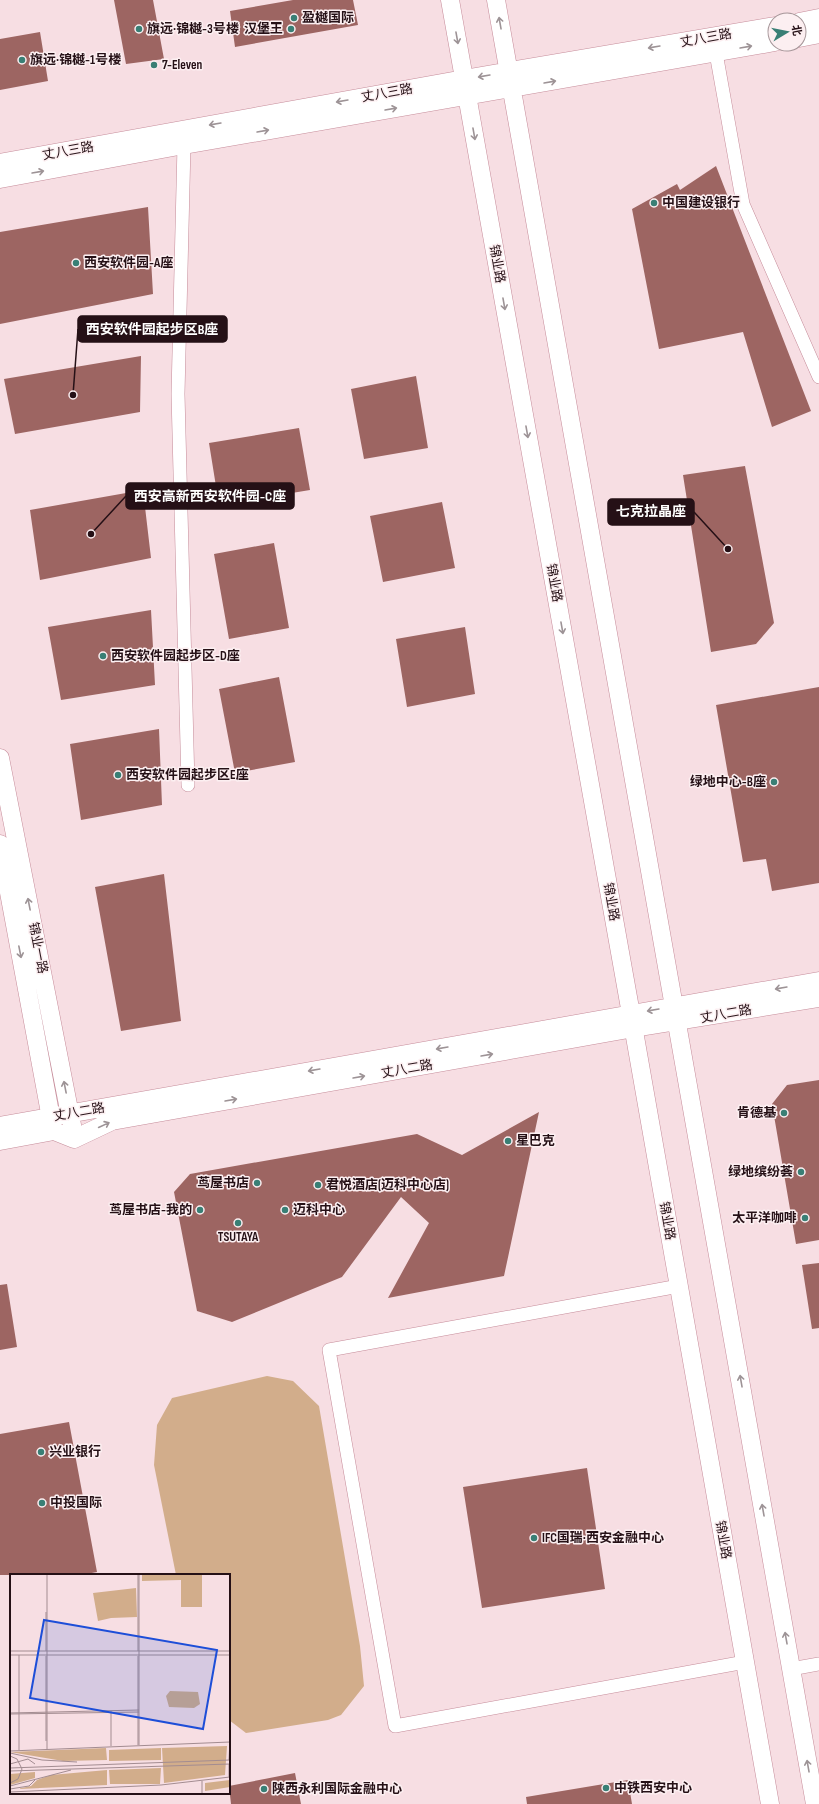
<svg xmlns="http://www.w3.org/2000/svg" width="819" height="1804" viewBox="0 0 819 1804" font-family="'Sofia Sans Condensed','Noto Sans SC',sans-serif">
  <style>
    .green { fill: #d2ad8b }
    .building { fill: #9d6562 }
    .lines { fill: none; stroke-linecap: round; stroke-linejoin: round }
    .street-casing { stroke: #c68c9a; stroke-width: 14 }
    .secondary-casing { stroke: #c68c9a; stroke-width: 19 }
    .street { stroke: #fff; stroke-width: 13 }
    .secondary { stroke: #fff; stroke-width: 18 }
    .oneway { stroke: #9d9396 }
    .poi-dot { fill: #397f75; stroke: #fceff1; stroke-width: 1.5 }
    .labels { text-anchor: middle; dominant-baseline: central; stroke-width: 3; stroke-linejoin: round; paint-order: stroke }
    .poi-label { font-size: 13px; font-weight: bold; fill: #251016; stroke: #fceff1; text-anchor: start }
    .street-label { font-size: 13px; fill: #251016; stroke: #fceff1 }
    .inset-road { fill: none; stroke: #a38c91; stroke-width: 1 }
    .view { fill: #1d4ed8; fill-opacity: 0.15; stroke: #1d4ed8; stroke-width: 2 }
    .inset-edge { fill: none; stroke: #251016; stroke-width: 2 }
    .leader { fill: none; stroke: #251016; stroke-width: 1.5 }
    .callout-dot { fill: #251016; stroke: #fceff1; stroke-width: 1.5 }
    .callout { fill: #251016; stroke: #251016; stroke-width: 1.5 }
    .callout-label { font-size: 14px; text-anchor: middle; font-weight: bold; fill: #fff }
  </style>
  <rect width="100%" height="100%" fill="#f7dee3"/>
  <!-- green -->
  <path class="green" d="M267,1376l26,5 26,25 41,240 4,40 -23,29 -13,5 -82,13 -17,-13v-145h-53l-22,-110 3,-40 15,-27z"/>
  <!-- building -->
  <path class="building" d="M114,0h39l11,59 -38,5z
    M293,0h60l5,25 -123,22 -5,-36z
    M40,32l8,49 -48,9v-51z
    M716,166l95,245 -39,16 -29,-95 -84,17 -27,-140 45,-25 3,6z
    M148,207l5,87 -153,30v-92z
    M141,356l-1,56 -125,22 -11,-55z
    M416,376l12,72 -64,11 -13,-70z
    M299,428l11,62 -91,15 -10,-62z
    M745,466l29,157 -18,21 -45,8 -28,-177z
    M143,490l8,68 -111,22 -10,-70z
    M442,502l13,66 -72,14 -13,-66z
    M274,543l15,85 -60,11 -15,-85z
    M151,610l4,75 -94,15 -13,-73z
    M465,627l10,67 -68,13 -11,-68z
    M279,677l16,85 -60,11 -16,-84z
    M819,687v196l-47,8 -6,-32 -23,3 -27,-157z
    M159,729l3,76 -81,15 -11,-76z
    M164,874l17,147 -60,10 -26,-144z
    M819,1080v160l-23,4 -24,-140 15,-19z
    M539,1112l-35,164 -116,22 41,-75 -28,-26 -59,80 -110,45 -35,-11 -23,-119 16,-18 227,-40 45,21z
    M819,1263v65l-7,1 -10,-64z
    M7,1284l10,63 -17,3v-65z
    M69,1422l28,150 -16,3h-81v-141z
    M587,1468l18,121 -123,19 -19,-121z
    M295,1773l6,31h-70l-2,-18z
    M628,1780l4,24h-105l-1,-7z"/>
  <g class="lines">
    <defs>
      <path id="street" d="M716,53l27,151 76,173
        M184,145l-6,249 10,391
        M679,1286l-350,64 66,376 350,-64
        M791,1669l28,-5"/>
      <path id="secondary" d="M450,0l181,1014 139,790
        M496,0l319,1804
        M799,22l20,-4
        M799,38l20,-4
        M0,163l464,-84 311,-53
        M0,179l184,-34 591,-103
        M0,758l72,367
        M0,844l53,285
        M0,1126l819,-145
        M0,1141l54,-10 20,8 38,-18 522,-93 185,-30"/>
    </defs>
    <!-- street casing -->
    <use href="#street" class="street-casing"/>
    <!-- secondary casing -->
    <use href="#secondary" class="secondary-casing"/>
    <!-- street -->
    <use href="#street" class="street"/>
    <!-- secondary -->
    <use href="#secondary" class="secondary"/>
  </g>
  <!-- one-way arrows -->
  <defs><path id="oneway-shaft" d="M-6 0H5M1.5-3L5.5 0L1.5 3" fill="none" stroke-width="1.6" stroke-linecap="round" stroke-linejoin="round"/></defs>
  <g class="oneway">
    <use href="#oneway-shaft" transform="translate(500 23) rotate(-100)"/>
    <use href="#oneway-shaft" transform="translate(457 38) rotate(80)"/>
    <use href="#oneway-shaft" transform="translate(654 47) rotate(170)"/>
    <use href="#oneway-shaft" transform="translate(746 47) rotate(-10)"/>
    <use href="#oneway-shaft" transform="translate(484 76) rotate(170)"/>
    <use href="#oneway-shaft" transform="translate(550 82) rotate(-10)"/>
    <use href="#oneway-shaft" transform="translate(342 101) rotate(170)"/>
    <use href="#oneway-shaft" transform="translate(391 109) rotate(-10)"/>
    <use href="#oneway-shaft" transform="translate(215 124) rotate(170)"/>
    <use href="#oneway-shaft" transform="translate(263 131) rotate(-10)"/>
    <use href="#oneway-shaft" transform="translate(474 134) rotate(80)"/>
    <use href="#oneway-shaft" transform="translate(38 172) rotate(-10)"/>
    <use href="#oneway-shaft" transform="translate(504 304) rotate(80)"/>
    <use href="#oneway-shaft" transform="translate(527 432) rotate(80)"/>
    <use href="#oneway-shaft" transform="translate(562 628) rotate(80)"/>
    <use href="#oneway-shaft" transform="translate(29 904) rotate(-101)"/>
    <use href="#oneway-shaft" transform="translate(20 952) rotate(79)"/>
    <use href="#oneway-shaft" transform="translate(781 988) rotate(170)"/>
    <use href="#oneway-shaft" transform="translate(653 1010) rotate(170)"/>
    <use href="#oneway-shaft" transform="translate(442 1048) rotate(170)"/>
    <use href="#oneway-shaft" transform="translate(487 1055) rotate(-10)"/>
    <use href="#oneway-shaft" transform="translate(314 1070) rotate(170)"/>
    <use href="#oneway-shaft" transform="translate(359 1077) rotate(-10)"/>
    <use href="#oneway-shaft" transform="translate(65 1087) rotate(-101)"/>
    <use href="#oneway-shaft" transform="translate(231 1100) rotate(-10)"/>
    <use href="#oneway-shaft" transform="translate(104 1125) rotate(-25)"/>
    <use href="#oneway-shaft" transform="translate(741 1381) rotate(-100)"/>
    <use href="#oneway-shaft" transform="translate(763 1510) rotate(-100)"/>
    <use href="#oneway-shaft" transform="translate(786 1638) rotate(-100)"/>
    <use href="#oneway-shaft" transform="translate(808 1766) rotate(-100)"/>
  </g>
  <!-- markers -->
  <g class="poi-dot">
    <circle cx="294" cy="18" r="4"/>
    <circle cx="139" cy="29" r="4"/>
    <circle cx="291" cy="29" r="4"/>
    <circle cx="22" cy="60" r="4"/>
    <circle cx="154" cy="65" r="4"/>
    <circle cx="654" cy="203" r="4"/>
    <circle cx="76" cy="263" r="4"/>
    <circle cx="103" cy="656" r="4"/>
    <circle cx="118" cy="775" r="4"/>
    <circle cx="774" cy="782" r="4"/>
    <circle cx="784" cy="1113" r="4"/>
    <circle cx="508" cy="1141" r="4"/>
    <circle cx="801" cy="1172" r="4"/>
    <circle cx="257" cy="1183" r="4"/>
    <circle cx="318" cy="1185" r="4"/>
    <circle cx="200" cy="1210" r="4"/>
    <circle cx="285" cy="1210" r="4"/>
    <circle cx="805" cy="1218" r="4"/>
    <circle cx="238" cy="1223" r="4"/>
    <circle cx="41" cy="1452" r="4"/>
    <circle cx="42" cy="1503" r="4"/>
    <circle cx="534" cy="1538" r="4"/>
    <circle cx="606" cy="1788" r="4"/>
    <circle cx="264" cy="1789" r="4"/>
  </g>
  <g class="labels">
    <!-- poi labels -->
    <g class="poi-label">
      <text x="302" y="18">盈樾国际</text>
      <text x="147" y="29">旗远·锦樾-3号楼</text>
      <text x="283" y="29" text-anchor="end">汉堡王</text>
      <text x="30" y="60">旗远·锦樾-1号楼</text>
      <text x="162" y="65">7-Eleven</text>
      <text x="662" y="203">中国建设银行</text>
      <text x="84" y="263">西安软件园-A座</text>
      <text x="111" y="656">西安软件园起步区-D座</text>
      <text x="126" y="775">西安软件园起步区E座</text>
      <text x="766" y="782" text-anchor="end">绿地中心-B座</text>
      <text x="776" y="1113" text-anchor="end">肯德基</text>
      <text x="516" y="1141">星巴克</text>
      <text x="793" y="1172" text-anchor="end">绿地缤纷荟</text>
      <text x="249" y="1183" text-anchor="end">茑屋书店</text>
      <text x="326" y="1185">君悦酒店(迈科中心店)</text>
      <text x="192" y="1210" text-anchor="end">茑屋书店-我的</text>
      <text x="293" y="1210">迈科中心</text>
      <text x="797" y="1218" text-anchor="end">太平洋咖啡</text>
      <text x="238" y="1237" text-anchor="middle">TSUTAYA</text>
      <text x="49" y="1452">兴业银行</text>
      <text x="50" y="1503">中投国际</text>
      <text x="542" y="1538">IFC国瑞·西安金融中心</text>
      <text x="614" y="1788">中铁西安中心</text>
      <text x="272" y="1789">陕西永利国际金融中心</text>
    </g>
    <!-- street labels -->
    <g class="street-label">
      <text transform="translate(706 38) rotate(-10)">丈八三路</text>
      <text transform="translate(387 93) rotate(-10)">丈八三路</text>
      <text transform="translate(68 151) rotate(-10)">丈八三路</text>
      <text transform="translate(497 264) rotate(80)">锦业路</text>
      <text transform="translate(554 583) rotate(80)">锦业路</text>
      <text transform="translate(611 902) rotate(80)">锦业路</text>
      <text transform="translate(38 948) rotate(79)">锦业一路</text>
      <text transform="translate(726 1014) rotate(-10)">丈八二路</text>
      <text transform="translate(407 1069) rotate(-10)">丈八二路</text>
      <text transform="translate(79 1112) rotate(-10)">丈八二路</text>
      <text transform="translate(667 1221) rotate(80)">锦业路</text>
      <text transform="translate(723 1540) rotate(80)">锦业路</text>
    </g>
  </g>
  <!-- overview -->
  <g transform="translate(10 1574)">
    <rect width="220" height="220" fill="#f7dee3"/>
    <path d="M132,0h60v33h-21v-27l-39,1zM126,14l1,29 -26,1 -13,3 -5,-28zM160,117l28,1 2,12 -6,4 -25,-1 -3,-11zM217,172l-2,29 -61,8 -2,-35zM96,174l1,12 -44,1 -53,-9zM151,174v12l-52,1v-11zM151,194l-1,16h-50l-1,-14zM97,196v15l-90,4 14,-3 6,-6 14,-5zM25,198v6l-25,7v-11zM220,206v7l-25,4v-8z" fill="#d2ad8b"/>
    <path class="inset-road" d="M37,0v175M128,0v77M129,0v171M0,77h220M36,77v-39M0,81h220M9,81v95M36,82v85M128,82v89M0,139l129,-3M0,140l129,-2M101,172v-35M0,177l220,-9M0,179l32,7 35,2M0,182l7,3 5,10 -4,10 -8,4M219,186l1,-21M0,190l18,-5 7,5M219,190v13M0,194l220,-8M0,197l220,-7M192,207v13M0,212l61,-16M0,215l19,-3 6,-6M0,218l151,-7 69,-8"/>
    <path class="view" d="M34,46l173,30 -14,79 -173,-31z"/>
    <rect width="220" height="220" class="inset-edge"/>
  </g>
  <!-- callouts -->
  <path class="leader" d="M73 395L78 329M91 534L126 496M728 549L694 512"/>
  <g class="callout-dot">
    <circle cx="73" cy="395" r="4"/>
    <circle cx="91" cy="534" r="4"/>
    <circle cx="728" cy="549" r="4"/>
  </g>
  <g class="callout">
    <rect x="78" y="316" width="149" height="26" rx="4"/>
    <rect x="126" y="483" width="168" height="26" rx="4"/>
    <rect x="608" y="499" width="86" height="26" rx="4"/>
  </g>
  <g class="callout-label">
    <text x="152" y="334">西安软件园起步区B座</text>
    <text x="210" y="501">西安高新西安软件园-C座</text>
    <text x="651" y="516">七克拉晶座</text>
  </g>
  <!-- north arrow -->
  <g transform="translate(787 32) rotate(80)"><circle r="19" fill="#fceff1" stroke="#a69699"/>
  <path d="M0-3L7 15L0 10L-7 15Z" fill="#397f75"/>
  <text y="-6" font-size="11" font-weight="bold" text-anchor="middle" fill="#251016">北</text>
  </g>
</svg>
